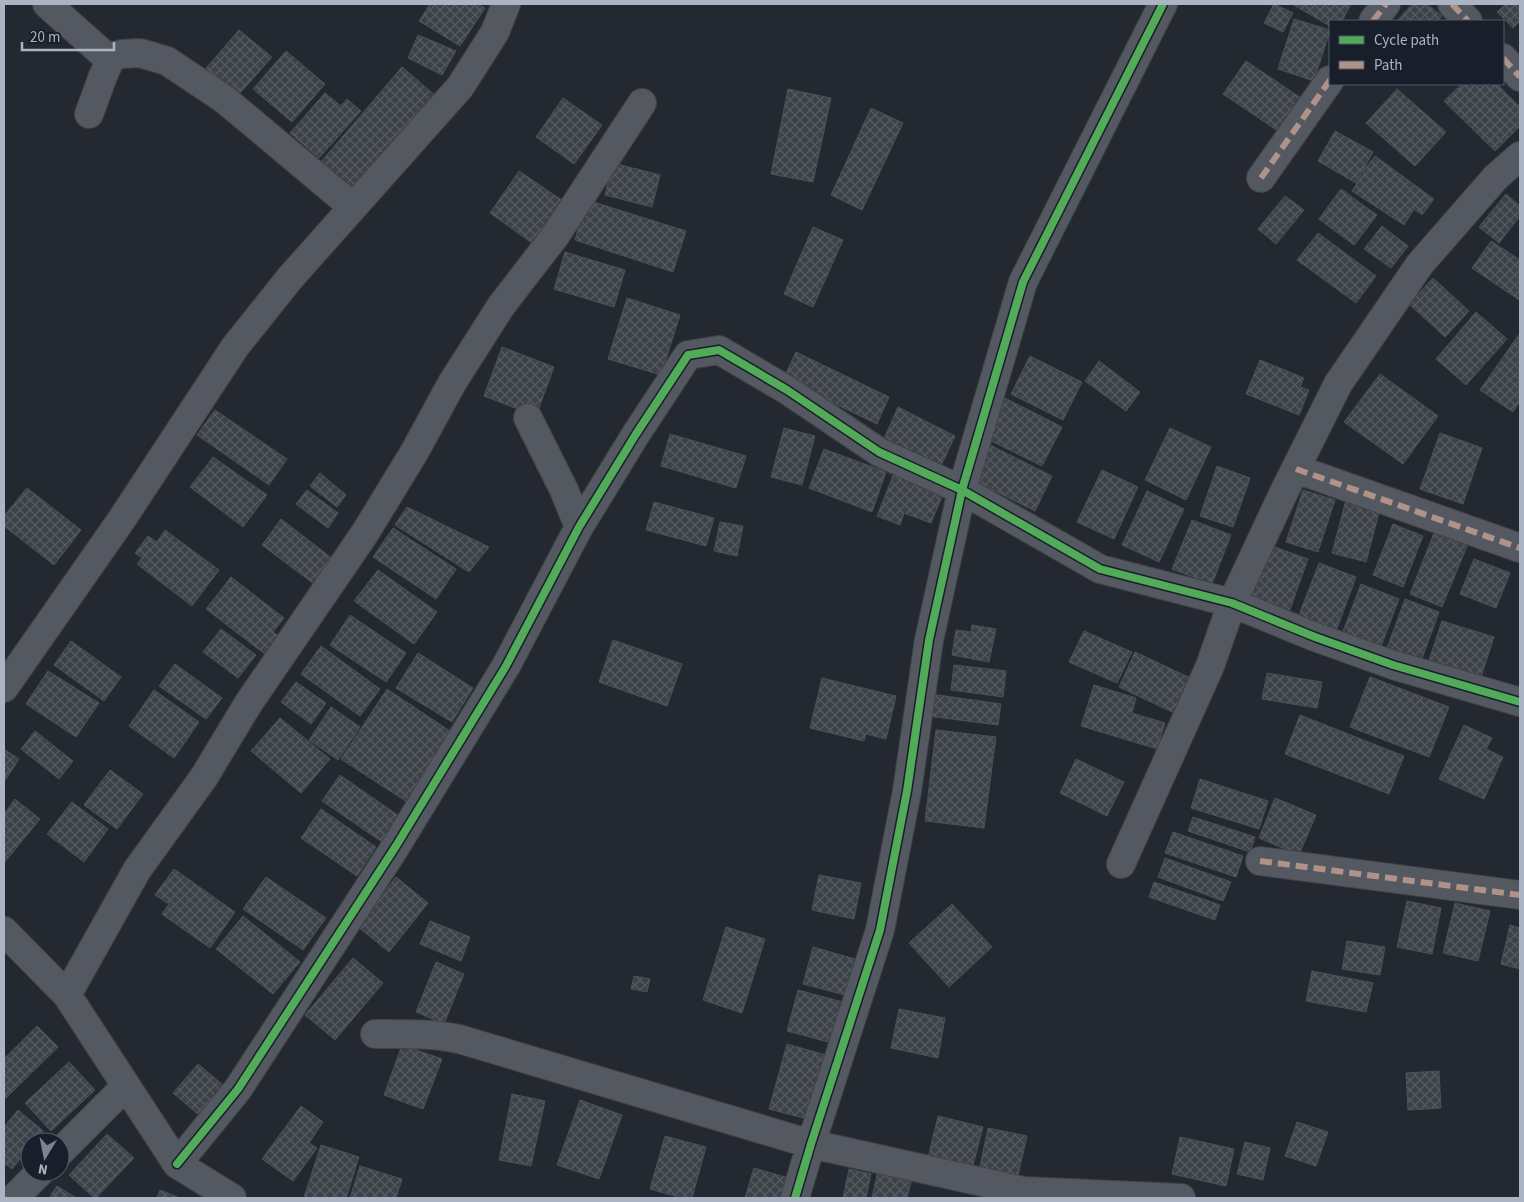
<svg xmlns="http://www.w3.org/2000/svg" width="1524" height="1202" viewBox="0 0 1524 1202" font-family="'Source Sans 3',sans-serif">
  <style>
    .building { fill: url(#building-cross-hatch); stroke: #4b515a }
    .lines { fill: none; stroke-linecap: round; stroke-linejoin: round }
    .minor-casing { stroke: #40434a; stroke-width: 30 }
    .minor { stroke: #545860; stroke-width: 28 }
    .quiet { stroke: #af9288; stroke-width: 6; stroke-dasharray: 12 6; stroke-linecap: butt }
    .cycleway-casing { stroke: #181f2b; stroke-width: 11 }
    .cycleway { stroke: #51ab58; stroke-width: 8 }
  </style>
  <defs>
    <pattern id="building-cross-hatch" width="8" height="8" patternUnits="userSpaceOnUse" patternTransform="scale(1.25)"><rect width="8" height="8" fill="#3d4148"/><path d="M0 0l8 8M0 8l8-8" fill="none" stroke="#565a61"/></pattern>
  </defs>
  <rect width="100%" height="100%" fill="#242931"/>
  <!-- building -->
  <path class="building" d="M430,4h47l8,4 -25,38 -41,-25z
    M1274,4l19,9 -10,19 -19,-9z
    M1292,4h59l-9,17h-12v5z
    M1412,4h15l15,12 -4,5h-41z
    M1506,4h14v17l-7,7 -16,-16z
    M1294,19l36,11 -16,51 -36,-12z
    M239,30l33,27 -38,43 -32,-27z
    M418,35l38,16 -14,24 -34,-17z
    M286,51l39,33 -33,38 -39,-33z
    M1246,61l55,37 -23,33 -55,-37z
    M402,67l34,29 -82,96 -34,-29z
    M1462,84h35l23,23v19l-25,25 -51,-50z
    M788,89l43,9 -18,84 -42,-8z
    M1397,89l49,43 -31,34 -49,-43z
    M325,93l16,13 6,-7 14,12 -42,47 -29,-25z
    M563,98l39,27 -28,39 -38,-27z
    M871,108l32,15 -41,87 -31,-15z
    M1335,131l38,21 -17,31 -38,-22z
    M1375,156l59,43 -12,16 -8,-6 -10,16 -52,-34 12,-19 -1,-1z
    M613,163l47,12 -8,32 -47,-12z
    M519,171l50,34 -30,43 -49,-35z
    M1341,189l36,26 -23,30 -35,-26z
    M1506,194l14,12v10l-21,27 -20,-16z
    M1285,196l19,14 -28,34 -18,-15z
    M587,200l99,31 -13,41 -98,-32z
    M1382,226l26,20 -17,22 -27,-19z
    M813,227l30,13 -30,67 -29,-13z
    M1318,233l58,43 -20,27 -59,-43z
    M1491,241l29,19v38l-1,2 -47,-32z
    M565,252l60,18 -11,37 -60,-18z
    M1433,278l36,33 -24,26 -36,-33z
    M627,298l53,17 -19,60 -53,-16z
    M1476,312l31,27 -41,46 -30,-26z
    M1520,333v68l-7,11 -33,-22z
    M502,347l52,20 -18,49 -52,-20z
    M796,352l93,45 -12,27 -94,-45z
    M1030,356l52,26 -19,38 -52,-26z
    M1260,360l44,18 -4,9 9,3 -10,25 -53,-21z
    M1099,361l41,31 -14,19 -41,-30z
    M1380,374l58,42 -35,48 -59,-42z
    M1005,398l57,29 -20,39 -57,-28z
    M898,407l57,29 -15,32 -57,-27z
    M215,410l72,49 -18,26 -72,-50z
    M784,428l31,8 -13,49 -31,-8z
    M1170,428l41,19 -25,53 -41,-20z
    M1440,433l42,15 -19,56 -43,-15z
    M670,434l76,22 -10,32 -75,-22z
    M990,445l62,31 -17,35 -62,-31z
    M824,449l62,23 -14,40 -63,-24z
    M213,457l54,38 -24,32 -53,-40z
    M1217,466l33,12 -17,49 -33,-11z
    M896,468l50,19 -15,36 -27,-10 -4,12 -23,-9z
    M1102,470l36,17 -24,52 -37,-17z
    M320,473l26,22 -9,12 -27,-21z
    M27,488l54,42 -27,35 -50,-39v-10z
    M307,490l31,23 -10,15 -32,-24z
    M1303,490l32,10 -17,52 -32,-10z
    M1147,491l37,18 -25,53 -37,-17z
    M1346,500l34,9 -14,53 -34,-9z
    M654,502l60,16 -8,28 -60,-16z
    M407,507l82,40 -20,25 -74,-47z
    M281,519l52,40 -19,25 -52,-39z
    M1192,520l39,15 -19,49 -40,-15z
    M720,522l23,4 -6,30 -23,-5z
    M1393,524l30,12 -20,51 -30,-12z
    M393,528l63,41 -20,30 -63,-42z
    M165,530l54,40 -27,36 -55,-42 5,-6 -7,-5 13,-17 9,6z
    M1434,533l33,13 -25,61 -32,-13z
    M1269,545l39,14 -20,56 -40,-15z
    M1474,559l36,14 -14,35 -36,-14z
    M1319,563l37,14 -21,57 -38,-14z
    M378,570l59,42 -23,32 -60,-43z
    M231,577l53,41 -11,14 7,5 -14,18 -60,-46z
    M1361,584l38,15 -19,50 -38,-15z
    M1405,599l34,13 -19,52 -34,-13z
    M350,615l56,38 -20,29 -56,-37z
    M1442,621l52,16 -15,46 -52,-17z
    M972,625l24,4 -7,33 -37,-7 4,-25 15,2z
    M221,629l35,26 -18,23 -35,-26z
    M1084,631l48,21 -15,31 -48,-21z
    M613,640l69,24 -15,42 -68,-24z
    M71,641l50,36 -17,24 -50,-36z
    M321,646l59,43 -20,27 -59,-42z
    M1135,652l64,30 -16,35 -64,-30z
    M418,653l55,35 -21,34 -56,-34z
    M175,664l47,34 -16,21 -47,-33z
    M954,665l52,6 -3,26 -52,-7z
    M48,671l51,32 -23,34 -50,-33z
    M1267,673l55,9 -5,26 -55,-9z
    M1370,677l79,30 -20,50 -79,-30z
    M822,678l74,18 -10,43 -20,-5 -2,7 -54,-13z
    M296,682l30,21 -15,21 -30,-22z
    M1094,685l42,13 -4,15 33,10 -8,26 -76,-23z
    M387,689l72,48 -46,69 -72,-47z
    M154,690l45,32 -25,36 -45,-32z
    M931,694l70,10 -3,21 -70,-9z
    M331,707l29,20 -22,33 -29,-20z
    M1300,715l104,41 -15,38 -104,-40z
    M280,718l50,41 -29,34 -50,-42z
    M1464,725l28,13 -6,11 17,8 -19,42 -45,-20z
    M936,730l60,7 -12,91 -59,-7z
    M35,731l38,30 -14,18 -38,-30z
    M4,749l15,10 -15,23z
    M1076,759l48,23 -17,34 -47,-23z
    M110,770l33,24 -26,35 -33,-24z
    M340,775l59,41 -17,26 -60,-41z
    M1200,779l68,22 -9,28 -68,-21z
    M1275,798l41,17 -17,40 -40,-17z
    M15,799l25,20 -36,44v-49z
    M72,802l36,27 -24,33 -37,-28z
    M321,809l55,38 -19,29 -56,-38z
    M1193,817l62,20 -5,15 -62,-21z
    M1173,832l70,24 -7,21 -71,-24z
    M1165,858l66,24 -8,19 -65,-24z
    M174,869l61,43 -25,36 -48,-34 7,-10 -14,-9z
    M819,875l42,8 -7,36 -42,-9z
    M266,877l60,41 -23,32 -60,-41z
    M396,877l32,26 -39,49 -32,-26z
    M1154,882l66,23 -5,15 -66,-23z
    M1407,901l34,7 -9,46 -35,-7z
    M1455,903l35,8 -12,50 -35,-8z
    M952,904l40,43 -43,40 -40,-44z
    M243,916l57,46 -27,32 -57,-45z
    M430,921l40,16 -9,24 -41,-17z
    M1510,925l10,3v41l-19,-5z
    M726,927l39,12 -23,74 -39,-13z
    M1347,941l38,6 -5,28 -38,-6z
    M813,947l42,12 -10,36 -42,-11z
    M353,958l30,25 -48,57 -30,-25z
    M436,962l28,12 -20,50 -28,-12z
    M1312,971l61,12 -7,29 -60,-11z
    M634,976l16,3 -3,13 -16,-3z
    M798,990l45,12 -11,41 -45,-12z
    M899,1009l46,9 -7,40 -47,-10z
    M37,1026l21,21 -52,51 -2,-3v-36z
    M787,1044l39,11 -19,64 -38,-10z
    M402,1045l40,14 -19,50 -39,-14z
    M69,1062l26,28 -44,41 -26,-28z
    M198,1064l26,22 -24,30 -27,-23z
    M1439,1071l2,37 -33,2 -2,-37z
    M512,1094l33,7 -14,65 -32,-6z
    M580,1100l42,15 -23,64 -42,-14z
    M301,1106l22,16 -14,21 8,5 -24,33 -31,-22z
    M18,1110l25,21 -9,11h-4v5l-18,22 -8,-6v-36z
    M938,1116l45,11 -12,46 -44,-11z
    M1297,1122l31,10 -12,34 -31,-10z
    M988,1128l39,8 -10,44 -38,-9z
    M107,1134l27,24 -38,40h-2l-25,-23z
    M665,1136l41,11 -14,51h-10l-32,-9z
    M1180,1137l54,12 -8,37 -54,-12z
    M1245,1142l25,6 -7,32 -26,-6z
    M321,1145l38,12 -13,41h-37l-5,-1z
    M360,1166l42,13 -6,19h-46z
    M754,1168l38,11 -6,19h-41z
    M849,1169l22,5 -5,24h-23z
    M877,1174l34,8 -4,16h-35z
    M57,1186l19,12h-27z
    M160,1190l20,8h-23z"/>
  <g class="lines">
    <defs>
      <path id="minor" d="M47,4l63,56
        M1452,4l16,17
        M1373,21l13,-17
        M1503,58l17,19
        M89,114l14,-38 7,-16 5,-4 7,-2 18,-1 27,8 57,38 129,108
        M1261,178l69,-98
        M528,418l36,72 15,37
        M1296,469l224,79
        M4,688l118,-169 113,-172 55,-69 170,-191 35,-55 11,-28
        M1260,861l260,34
        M1121,864l89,-198 22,-63 51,-109 55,-110 82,-120 76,-87 24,-21
        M4,931l63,64 70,-125 67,-93 44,-73 117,-171 50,-82 37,-68 49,-77 54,-70 87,-133
        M67,995l110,169 55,34
        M375,1034c29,0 56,-1 84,5l352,105 212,47 158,7
        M60,1152l66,-66
        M177,1164l61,-75 158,-243 110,-180 73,-139 57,-93 52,-79 31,-5 68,40 92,62 83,38 138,79 132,34 83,34 78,28 127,37
        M14,1198l26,-26
        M795,1198l16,-54 69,-214 27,-139 22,-151 33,-150 61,-208 140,-278"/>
    </defs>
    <!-- minor casing -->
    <use href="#minor" class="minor-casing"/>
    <!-- minor -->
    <use href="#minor" class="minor"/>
    <!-- quiet -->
    <path class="quiet" d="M1452,4l16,17
      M1373,21l13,-17
      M1503,58l17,19
      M1261,178l69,-98
      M1296,469l224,79
      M1260,861l260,34"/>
    <defs>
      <path id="cycleway" d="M177,1164l61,-75 158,-243 110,-180 73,-139 57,-93 52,-79 31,-5 68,40 92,62 83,38 138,79 132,34 83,34 78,28 127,37
        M795,1198l16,-54 69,-214 27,-139 22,-151 33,-150 61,-208 140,-278"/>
    </defs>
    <!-- cycleway casing -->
    <use href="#cycleway" class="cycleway-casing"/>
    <!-- cycleway -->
    <use href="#cycleway" class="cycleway"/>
  </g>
  <!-- border -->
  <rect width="1524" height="1202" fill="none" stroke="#acb4c4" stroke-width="10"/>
  <!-- legend -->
  <rect x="1329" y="20" width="175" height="65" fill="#181f2b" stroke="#535b68"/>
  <rect x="1339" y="36" width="25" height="8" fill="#51ab58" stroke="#535b68"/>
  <text x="1374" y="45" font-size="15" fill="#acb4c4">Cycle path</text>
  <rect x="1339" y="61" width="25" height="8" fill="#af9288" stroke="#535b68"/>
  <text x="1374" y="70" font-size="15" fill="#acb4c4">Path</text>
  <!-- north arrow -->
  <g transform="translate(45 1157) rotate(190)"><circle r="24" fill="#181f2b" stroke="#535b68"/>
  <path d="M0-4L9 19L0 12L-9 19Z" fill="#7c8391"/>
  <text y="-8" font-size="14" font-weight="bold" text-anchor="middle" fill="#acb4c4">N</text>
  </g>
  <!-- scale -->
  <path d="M22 42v8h92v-8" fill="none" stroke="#acb4c4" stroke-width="2.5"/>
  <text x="30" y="42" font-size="15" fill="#acb4c4" stroke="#181f2b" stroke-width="4" paint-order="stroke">20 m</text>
</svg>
